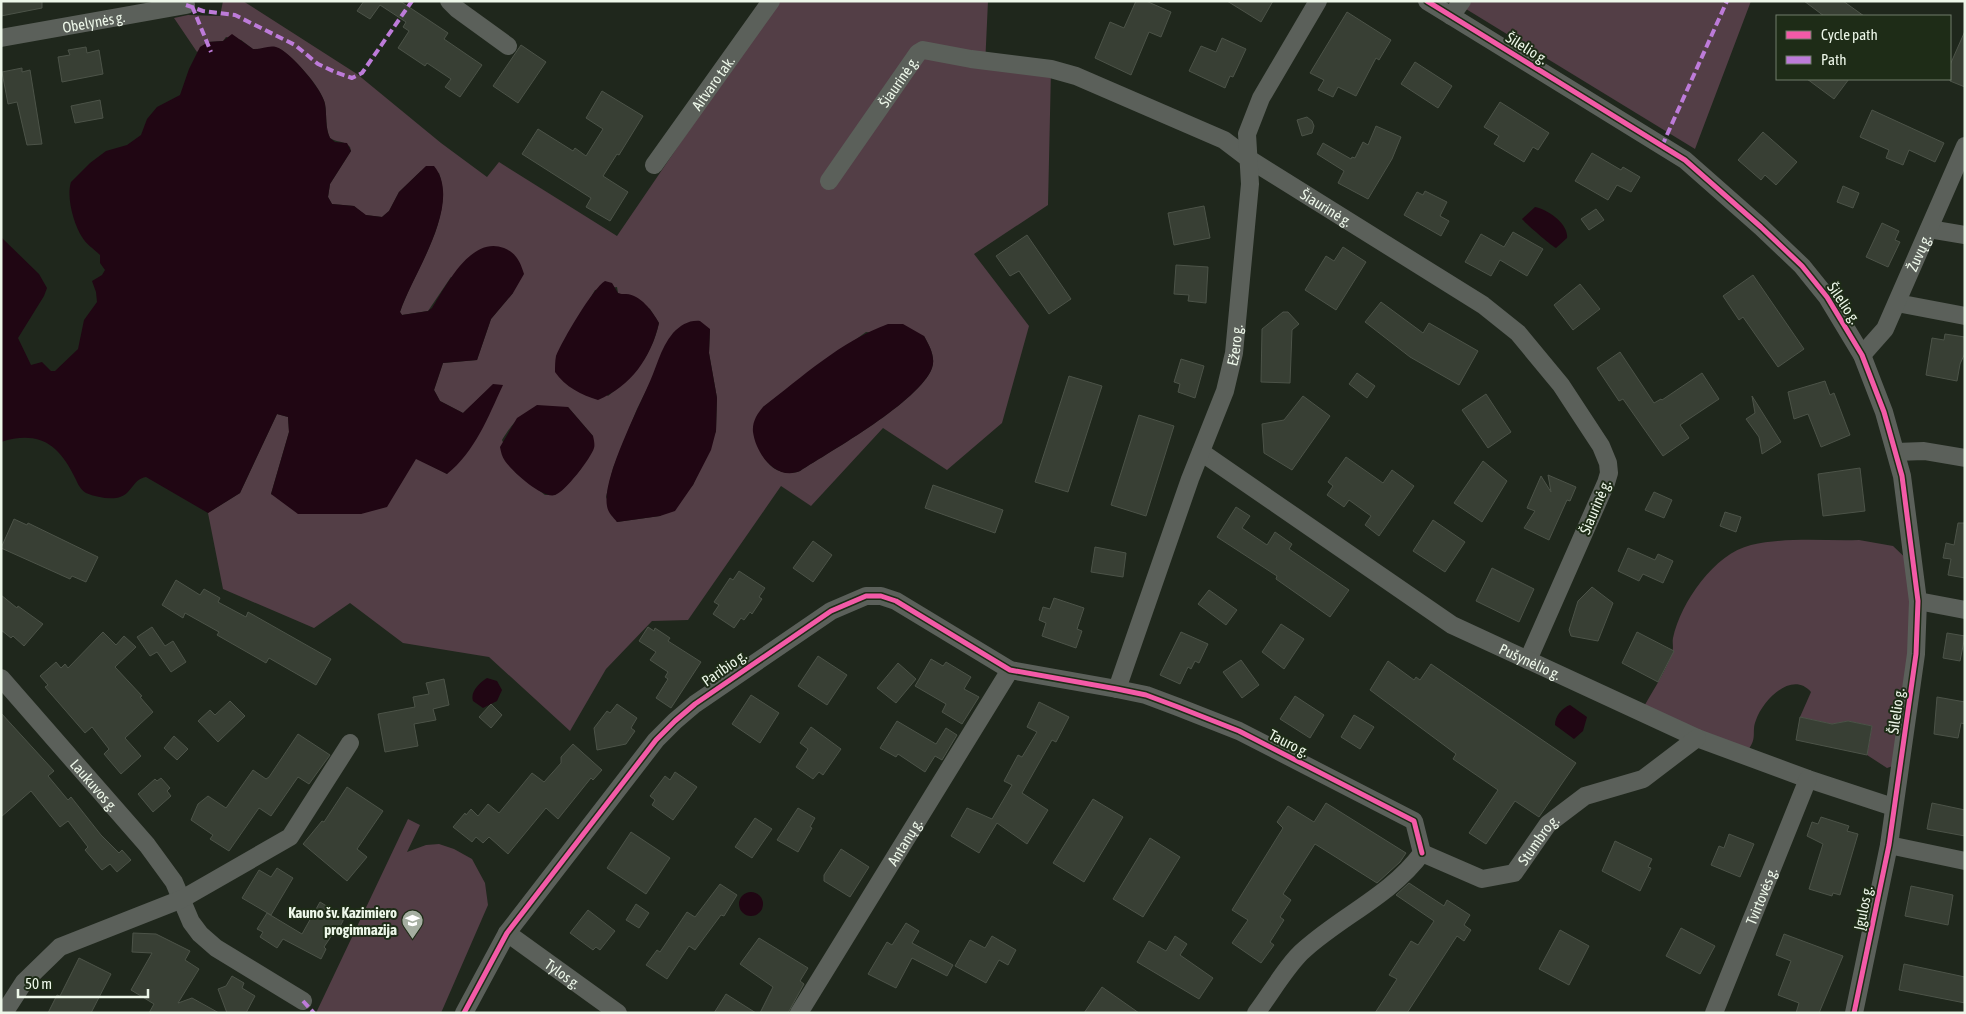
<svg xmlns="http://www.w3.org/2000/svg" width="1966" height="1014" viewBox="0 0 1966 1014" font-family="'Asap Condensed',sans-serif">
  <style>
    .green { fill: #533e46; fill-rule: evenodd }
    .water { fill: #200613 }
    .building { fill: #383f34; stroke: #4c5348 }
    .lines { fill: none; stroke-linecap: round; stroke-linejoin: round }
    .street { stroke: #5b605a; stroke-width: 18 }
    .quiet { stroke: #bd7bd9; stroke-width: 4; stroke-dasharray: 8 4; stroke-linecap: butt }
    .cycleway-casing { stroke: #1e2c17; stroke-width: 8 }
    .cycleway { stroke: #f35aa7; stroke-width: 5 }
    .labels { text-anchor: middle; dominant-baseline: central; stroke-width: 4; stroke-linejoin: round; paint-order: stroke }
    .street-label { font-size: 15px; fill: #edf7e9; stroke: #1e2c17 }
    .poi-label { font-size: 15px; font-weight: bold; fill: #edf7e9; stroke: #1e2c17; text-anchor: end }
  </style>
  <rect width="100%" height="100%" fill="#1f271c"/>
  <!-- green -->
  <path class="green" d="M223,1h20l114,73 84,69 46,34 12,-15 118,74 160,-235h211l-3,65 66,3 -3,136 -74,49 55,72 -27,97 -55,47 -64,-42 -72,78 -30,-20 -93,134 -36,1 -46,48 -36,62 -81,-74 -86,-14 -53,-40 -36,25 -91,-39 -15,-76 32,-20 37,-79 11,3 1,15 -18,62 61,20h29l55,-56 31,16 55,-89h-9l-30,28 -23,-12 -6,-11 9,-27 34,-3 14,-41 22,-26 -62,-16 -23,34 -26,4 -2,-3c14,-42 55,-94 39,-139l-18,-2 -22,21 -10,19 -7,6 -17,-2 -11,-9 -22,-2 -4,-7 2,-13 21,-33 -1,-4c-6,-7 -13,-4 -20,-9 -5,-11 -3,-23 -5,-34 -3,-16 -33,-49 -47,-56l-25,1 -12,-9 -15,-3 -3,4 -15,1 -11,10 -23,-34 14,-3 32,1zM617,287l1,6 32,16 9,14c-7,32 -25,53 -51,73l-52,-39 39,-67zM710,330l-1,23 8,45 -1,33 -23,54 -33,31 -43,6 -11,-25 7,-29 24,-59 11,-22zM866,332l58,4c5,9 12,21 8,32 -12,33 -101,83 -132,103 -15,6 -32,-2 -38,-18 -4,-9 0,-35 1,-46zM568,407l25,29 -12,33 -15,17 -11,9h-10l-29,-22 -14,-33c21,-34 28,-28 66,-33z
    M1453,1h298l-56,148z
    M1859,540l34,6 22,21 -16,197 -12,4 -20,-13 5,-29 -24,-5 -16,3 -32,-7 11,-25c-19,-22 -48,8 -55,28 -5,12 2,17 -8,30l-106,-40c10,-18 23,-37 30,-57 2,-5 0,-10 1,-15 8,-36 41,-84 78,-93 34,-8 73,-4 108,-5z
    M408,819l12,6 -13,27 19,-7 13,-1 15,5 18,10 13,24 3,22 -47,108h-125z"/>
  <!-- water -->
  <path class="water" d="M232,34l21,15c8,1 15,-4 23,-2 13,3 47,43 49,57 2,11 0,24 5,34l5,4 12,1 4,8 -21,33 -2,13 4,7 22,2 12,9 16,2 7,-6 10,-19 27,-26h8c30,37 -22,109 -34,146l2,3 26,-4 4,-3c14,-22 39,-73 72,-60 12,5 16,13 20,26l-11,19 -22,26 -14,41 -34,3 -9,27 6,11 23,12 30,-29 10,1c-15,32 -28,67 -56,89l-31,-15 -29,48 -26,7h-63l-27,-20 18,-62 -1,-15 -11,-3 -37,79 -32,20 -62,-36c-14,2 -14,19 -30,21 -9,1 -21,-1 -30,-5 -7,-4 -9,-12 -13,-19 -16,-32 -37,-43 -72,-32v-205l38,37 8,14 -3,8 -26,42 13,27 11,-3 9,9h4l23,-22 6,-29 13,-18 -1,-10 -4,-11 10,-6 3,-5 -5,-7v-8c-6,-6 -14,-11 -18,-18 -8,-12 -16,-40 -11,-55l19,-19 16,-12 21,-6 14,-10 6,-16 10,-12 23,-12 9,-26 11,-22 8,-5 15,-1z
    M1535,207c12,2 34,17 32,31l-11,10c-4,-2 -31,-25 -34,-29z
    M605,281l7,2 6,10c2,1 5,1 8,1 15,1 26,17 33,29 -8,35 -28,63 -61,77 -16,-5 -33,-13 -43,-28 0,-5 0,-11 1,-16 6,-15 37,-68 49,-75z
    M700,321l10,8 -1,24 8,45 -1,33 -5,19 -18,35 -18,26 -15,5 -43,6c-4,-5 -9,-9 -10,-16 -5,-26 29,-93 40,-118 9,-18 13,-40 26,-55 8,-8 16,-13 27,-12z
    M888,324h15l21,12c5,9 12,21 8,32 -12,33 -101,83 -132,103 -24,10 -44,-17 -47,-39 -1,-10 4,-18 10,-25 39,-30 78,-66 125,-83z
    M537,405l31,2 25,29c1,4 2,9 1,12 -3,10 -29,44 -39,47 -13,4 -43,-24 -50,-34 -3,-4 -4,-9 -5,-14l17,-29z
    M487,678l10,3 5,9 -5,11 -14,7 -10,-7c-3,-9 6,-18 14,-23z
    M1570,705l17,12 -4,14 -9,8 -19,-14c0,-9 7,-17 15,-20z
    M739 904a12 12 0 1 1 24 0a12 12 0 1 1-24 0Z"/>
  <!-- building -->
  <path class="building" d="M1,1h41v7l-41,8z
    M364,1h36l48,32 -4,6 38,26 -22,32 -15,-10 6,-8 -24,-16 -2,3 -27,-18 11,-17 -6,-4 3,-5 -26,-17 -10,14 -13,-8z
    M1136,1h10l25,11 -10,25 -12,-5 -18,43 -36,-17 15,-36 14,6z
    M1227,1h46l-12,21z
    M1804,1h39l21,15h-40z
    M1347,12l44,28 -12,20 -3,-2 -20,38 -18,-9 -5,10 -15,-7 6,-10 -14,-7z
    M1965,31v56l-15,-6v-16z
    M1222,38l24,11 -13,28 -3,-1 -5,12 -36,-17 12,-25 15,6z
    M521,45l25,17 -28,41 -25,-17z
    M86,47l1,6 12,-3 4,24 -41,8 -4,-25 12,-2 -2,-5z
    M1415,62l37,24 -14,22 -37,-24z
    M22,68v4l8,-2 12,74 -15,1 -10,-43 -9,2 -6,-32z
    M1807,79h42l-15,20z
    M602,91l41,25 -24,39 -2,-1 -14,22 25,16 -18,29 -24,-14 5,-9 -69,-44 16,-25 35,22 2,-3 11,8 17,-27 -17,-11z
    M100,100l3,18 -28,5 -4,-17z
    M1500,102l49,31 -11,17 -5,-3 -9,15 -30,-18 5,-8 -15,-9z
    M1872,110l72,33 -9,19 -26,-12 -6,15 -17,-7 3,-8 -29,-13z
    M1307,117l5,4 2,5 -2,7 -10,3 -5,-16z
    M1376,126l25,11 -9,22 -24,40 -30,-16 6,-12 -27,-17 6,-11 28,16 1,-2 3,1 8,-16 5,3z
    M1763,132l34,30 -21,23 -11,-10 -4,5 -23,-20z
    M1592,153l29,17 2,-3 17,10 -9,15 -14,-7 -9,15 -33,-19z
    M1843,186l16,7 -6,15 -16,-6z
    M1425,191l22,11 -7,14 9,5 -8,15 -37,-21 13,-23 6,3z
    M1204,206l6,32 -36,7 -6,-32z
    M1596,209l8,11 -15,10 -8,-11z
    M1882,223l17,8 -4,9 5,2 -12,25 -22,-10z
    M1513,232l30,17 -16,27 -27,-16 -9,16 -26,-14 16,-28 23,13z
    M1027,235l44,64 -22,15 -30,-43 -9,5 -14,-20z
    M1343,247l23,15 -30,48 -31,-20 21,-34 8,5z
    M1176,265l32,2 -2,36 -18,-2 1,-6 -15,-1z
    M1753,275l51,74 -26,18 -35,-50 -4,3 -16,-24z
    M1580,284l20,25 -27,21 -19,-25z
    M1381,302l42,31 6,-10 49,28 -19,34 -49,-28 -45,-35z
    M1283,312h5l11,12 -7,6 -2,53 -29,-1 1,-53z
    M1945,334l20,3v16l-5,11 -3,17 -31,-6 6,-37 12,2z
    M1620,352l34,51 7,-4 1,1 40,-27 17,26 -39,26 9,13 -26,18 -40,-57 -4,2 -22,-33z
    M1181,359l23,7 -9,32 -17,-6 2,-8 -6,-2z
    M1357,373l18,13 -8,12 -18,-14z
    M1069,376l33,10 -34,106 -33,-10z
    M1825,381l5,14 4,-2 16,42 -29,12 -13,-33 -14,5 -6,-27z
    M1486,394l25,38 -23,16 -26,-38z
    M1303,396l27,20 -38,54 -28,-17 -2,-29 22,-4z
    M1752,396l29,46 -19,12 -3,-17 -13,-18 9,-6z
    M1139,415l35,11 -28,90 -35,-11z
    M1346,457l37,26 9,-13 22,16 -35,50 -14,-11 6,-9 -22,-16 -5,7 -17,-12 6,-9 -5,-4z
    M1483,461l24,20 -25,41 -28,-19z
    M1860,468l5,43 -42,5 -5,-42z
    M1548,475l28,12 -6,14 -3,-1 -18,40 -25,-12 11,-17 -8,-3 14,-32 10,16z
    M933,485l70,25 -8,23 -70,-25z
    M1654,492l18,8 -8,18 -19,-8z
    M1236,507l14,9 -8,12 25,17 8,-13 17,12 -3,5 60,41 -19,27 -54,-38 1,-3 -60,-39z
    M1725,512l16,5 -5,15 -16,-6z
    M14,519l13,6 1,-2 70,34 -12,25 -14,-6 -2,3 -69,-31z
    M1433,520l32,22 -20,30 -32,-21z
    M1958,523h7v55l-17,-3 3,-16 -8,-1 3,-15 8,2z
    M813,541l19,14 -19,27 -20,-14z
    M1095,547l31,6 -3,24 -32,-5z
    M1628,548l27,12 3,-6 15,7 -10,22 -20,-9 -4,7 -21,-10z
    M1492,568l42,21 -15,33 -43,-21z
    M739,571l26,17 -6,9 3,2 -10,15 -2,-2 -6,8 -3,-2 -7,10 -21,-14 6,-9 -5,-3 16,-24 3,2z
    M176,580l24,15 4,-6 16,9 -2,4 28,15 2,-5 83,47 -15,26 -47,-27 -3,5 -49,-28 2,-3 -34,-19 -2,5 -21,-13z
    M1592,587l21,16 -15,38 -27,-5 -2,-6 9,-29z
    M1209,590l28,20 -11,15 -28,-21z
    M1,595l16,13 1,-2 25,18 -19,22 -11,-10 -2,2 -10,-8z
    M1054,598l30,10 -7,21 5,2 -6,17 -34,-12 4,-13 -7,-3 4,-13 7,2z
    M1281,624l23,15 -20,30 -22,-17z
    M152,627l13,19 8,-5 13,21 -15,10 -14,-20 -7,4 -13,-19z
    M648,627l6,4 1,-3 15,10 -2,3 33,21 -30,46 -15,-10 12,-19 -3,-2 3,-5 -18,-12 6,-8 -17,-11z
    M103,632l13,13 8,-9 12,11 -21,20 27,29 -2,1 13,15 -28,26 16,18 -20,18 -17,-20 5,-5 -17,-22 -7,6 -40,-46 3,-2 -8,-9 16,-14 5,6 4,-4 3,4z
    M1181,632l27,12 -9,19 -4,-2 -4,8 -3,-2 -8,17 -20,-9z
    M1637,632l37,19 -16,31 -36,-19z
    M1947,633l18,3 -5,25 -17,-3z
    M818,656l29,19 -20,30 -29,-19z
    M931,659l12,7 3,-4 25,15 -7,12 15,8 -17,27 -20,-12 4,-8 -31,-18z
    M1241,660l18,25 -17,13 -19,-26z
    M1388,661l26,19 2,-3 4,3 11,-16 145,99 -37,54 -24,-16 -29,43 -17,-11 29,-43 -45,-31 3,-5 -86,-64z
    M898,663l18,16 -20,24 -19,-15z
    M444,679l5,26 -16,4 3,11 -22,4 4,22 -33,6 -7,-38 37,-7 -2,-10 16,-3 -3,-11z
    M751,695l28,18 -19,30 -28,-19z
    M1295,696l29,19 -14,23 -30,-19z
    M1937,697l28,5v22l-4,-1 -3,15 -24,-4z
    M230,701l15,15 -27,26 -20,-21 12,-11 5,5z
    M1039,702l30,15 -13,25 -4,-2 -30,53 26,17 -21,34 -30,-21 -18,30 -28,-17 16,-28 25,11 20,-34 -8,-4 14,-26 4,2 15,-25 -10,-5z
    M491,704l11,11 -11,13 -12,-11z
    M617,704l20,14 -6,10 4,3 -9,13 -29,6 -3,-22 13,-17 3,2z
    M1,713l53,58 -6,5 20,24 3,-3 30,38 18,18 3,-3 9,10 -14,12 -7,-8 -8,6 -17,-20 3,-3 -20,-26 -8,6 -29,-36 -30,26z
    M1354,715l20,12 -14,22 -19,-12z
    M1800,717l32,7 16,-3 24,5 -5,29 -71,-15z
    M897,721l39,23 10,-16 11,7 -15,25 -7,-4 -10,16 -27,-18 -2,3 -16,-9z
    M811,727l30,22 -18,26 -4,-3 -6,7 -17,-12 12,-18 -8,-6z
    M298,734l32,21 -21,29 -11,-7 -27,39 -12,-8 -30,43 -19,-12 3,-4 -22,-15 7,-16 10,-8 18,12 27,-38 13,9 3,-2z
    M174,736l14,13 -11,11 -13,-12z
    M573,744l29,26 -9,10 -2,-2 -33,41 -12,-11 -38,46 -19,-17 -6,6 -7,-6 -4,5 -19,-15 12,-14 1,2 5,-6 7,7 10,-12 11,9 33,-40 12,9 17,-19v-6z
    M675,772l22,15 -24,33 -21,-15 3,-5 -5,-4 15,-20 5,4z
    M161,778l9,10 -3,3 4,5 -18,16 -15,-18 17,-15 2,2z
    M347,787l36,24 -26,38 10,8 -20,24 -44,-37 19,-23 2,1z
    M1093,799l30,18 -39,65 -31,-19z
    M1326,803l80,50 -6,9 -23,21 -62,-39 -32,50 8,6 -11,17 4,3 -14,22 4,3 -13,18 -29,-20 16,-23 -16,-10 51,-82 -6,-6 11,-16 26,16z
    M1932,803l33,7v26l-38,-7z
    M798,808l17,10 -5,9 2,1 -14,24 -21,-12z
    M1821,817l28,9 -2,5 11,3 -18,61 -7,-2 -1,3 -23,-7 14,-45 -16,-8 5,-14 6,2z
    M755,818l17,11 -20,29 -17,-11z
    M631,832l39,26 -24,36 -39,-26z
    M1729,834l25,10 -14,33 -29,-12 8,-19 5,2z
    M1150,838l30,19 -37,60 -30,-18z
    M1615,841l37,18 -4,8 3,1 -11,23 -38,-20z
    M841,849l28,18 -19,30 -26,-16v-6z
    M277,868l16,10 -22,37 -29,-17 17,-28 12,7z
    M1409,883l35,23 3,-6 23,15 -6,10 7,5 -7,11 -7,-5 -50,77h-32l22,-34 -8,-4 22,-34 7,4 16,-24 -38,-26z
    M720,884l17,11 -13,21 -3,-1 -26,35 -6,-4 -22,33 -21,-14 11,-15 3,2 27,-40 8,5z
    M1911,886l42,9 -5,30 -43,-9z
    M320,902l23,14v5l-5,9 -2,-1 -12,18 2,2 -5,10 -38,-20 -6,9 -17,-11 3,-5 -6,-3 10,-16 35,21z
    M636,904l13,9 -10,15 -13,-8z
    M588,910l27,21 -15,19 -4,-3 -3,3 -23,-17z
    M906,923l13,8 -7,12 41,22 -6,11 -35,-18 -16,30 -28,-14 19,-32 5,3z
    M1681,928l34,18 -15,28 -34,-18z
    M1560,930l29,16 -20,39 -30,-16z
    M133,933l23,1 34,17 -5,9 14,9 -21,34 14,-5 27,15h-70l5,-9 -23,-14 21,-37 -20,-1z
    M1784,934l59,22 -24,57h-23l3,-10 -21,-8 13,-34 -15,-6z
    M992,936l24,14 -8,15 -9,-5 -13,23 -31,-17 15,-26 15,8z
    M1175,936l12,8 -7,11 33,23 -14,21 -62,-37 12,-21 17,10z
    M759,938l49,30 -8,13 4,3 -16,29h-28l13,-26 -33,-23z
    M79,958l32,16 -20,39h-43l9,-18 3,1z
    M1904,964l61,13v26l-66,-13z
    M232,976l12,7 -2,5 13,8 -9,17h-19l-9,-24 8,-3z
    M1102,987l37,26h-55z
    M726,994l30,19h-42z"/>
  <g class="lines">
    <!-- street -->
    <g class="street">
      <path d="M449,1l8,8 51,37"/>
      <path d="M1427,1l258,159 76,67 41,39 25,31 35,58 22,57 18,64 16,125 -2,53 -27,191 -35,168"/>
      <path d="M1451,16l11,-15"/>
      <path id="s1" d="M1,38l185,-33"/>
      <path id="s2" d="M654,165l117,-164"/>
      <path id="s3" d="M829,181l89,-128 5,-3 48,9 80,10 25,7 148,64 25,19 234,146 35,28 43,52 40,61 7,17 1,10 -3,10 -78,177"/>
      <path d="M1929,229l36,6"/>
      <path d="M1897,303l68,13"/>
      <path id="s4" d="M1862,355l23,-26 80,-183"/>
      <path id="s5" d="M1201,452l251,173 245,113 111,41 85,28"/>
      <path d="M1896,452l28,-1 41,7"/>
      <path d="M1918,601l47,9"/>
      <path id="s6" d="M1,678l146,167 27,37 17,40 9,12 16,14 87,53"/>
      <path id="s7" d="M1117,689l73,-210 35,-88 9,-38 16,-169 -3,-50 14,-36 57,-97"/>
      <path d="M1889,845l76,16"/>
      <path id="s8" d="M507,933l111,80"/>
      <path d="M4,1013l20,-31 36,-35 122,-48 108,-62 60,-94"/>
      <path d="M464,1013l43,-80 149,-193 19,-19 20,-17 136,-93 35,-15h15l15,5 114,69 107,19 29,6 32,12 61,24 175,90 8,32"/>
      <path id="s9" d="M799,1013l211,-343"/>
      <path id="s10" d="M1256,1013c14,-18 32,-50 49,-64 38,-34 86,-54 117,-96l60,26 32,-6 34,-49 37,-28 58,-17 54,-41"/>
      <path id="s11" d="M1714,1013l94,-234"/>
    </g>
    <!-- quiet -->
    <path class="quiet" d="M186,5l17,6 32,4 60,30 23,19 17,8 17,6 10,-5 50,-72
      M192,6l19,46
      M1662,146l65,-145
      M303,1001l11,12"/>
    <defs>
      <path id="cycleway" d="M1427,1l258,159 76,67 41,39 25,31 35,58 22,57 18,64 16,125 -2,53 -27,191 -35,168
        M464,1013l43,-80 149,-193 19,-19 20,-17 136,-93 35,-15h15l15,5 114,69 107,19 29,6 32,12 61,24 175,90 8,32"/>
    </defs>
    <!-- cycleway casing -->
    <use href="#cycleway" class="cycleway-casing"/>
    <!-- cycleway -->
    <use href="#cycleway" class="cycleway"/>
  </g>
  <!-- icons -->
  <defs>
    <symbol id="school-pin" viewBox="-11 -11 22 30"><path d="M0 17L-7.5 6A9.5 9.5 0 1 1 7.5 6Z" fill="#a5aea1" stroke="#1e2c17"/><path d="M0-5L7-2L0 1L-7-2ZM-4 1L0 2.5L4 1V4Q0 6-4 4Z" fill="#fff"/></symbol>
  </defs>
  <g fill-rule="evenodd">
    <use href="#school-pin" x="400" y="908" width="25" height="34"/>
  </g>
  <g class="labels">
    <!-- street labels -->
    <g class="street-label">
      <text stroke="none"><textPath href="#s1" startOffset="94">Obelynės g.</textPath></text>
      <text transform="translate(1527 48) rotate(32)">Šilelio g.</text>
      <text stroke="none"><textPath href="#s3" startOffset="121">Šiaurinė g.</textPath></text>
      <text stroke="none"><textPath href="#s2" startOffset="101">Aitvaro tak.</textPath></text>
      <text stroke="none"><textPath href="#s3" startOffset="601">Šiaurinė g.</textPath></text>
      <text stroke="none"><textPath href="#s4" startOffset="118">Žuvų g.</textPath></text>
      <text transform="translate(1844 303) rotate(56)">Šilelio g.</text>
      <text stroke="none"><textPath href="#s7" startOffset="364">Ežero g.</textPath></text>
      <text transform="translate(1595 507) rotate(-67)">Šiaurinė g.</text>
      <text stroke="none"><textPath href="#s5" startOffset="391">Pušynėlio g.</textPath></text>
      <text transform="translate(724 668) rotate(-35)">Paribio g.</text>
      <text transform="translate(1896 711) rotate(-82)">Šilelio g.</text>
      <text transform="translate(1289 743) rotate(27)">Tauro g.</text>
      <text stroke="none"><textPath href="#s6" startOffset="142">Laukuvos g.</textPath></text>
      <text stroke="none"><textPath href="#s9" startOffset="201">Antanų g.</textPath></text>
      <text stroke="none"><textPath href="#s10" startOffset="372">Stumbro g.</textPath></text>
      <text stroke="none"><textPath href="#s11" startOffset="126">Tvirtovės g.</textPath></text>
      <text transform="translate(1863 908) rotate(-79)">Įgulos g.</text>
      <text stroke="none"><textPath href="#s8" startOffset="69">Tylos g.</textPath></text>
    </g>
    <!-- poi labels -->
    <g class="poi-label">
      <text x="397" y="912">Kauno šv. Kazimiero<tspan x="397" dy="17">progimnazija</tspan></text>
    </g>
  </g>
  <!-- border -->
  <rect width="1966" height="1014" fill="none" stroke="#edf7e9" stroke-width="5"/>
  <!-- legend -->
  <rect x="1776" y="15" width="175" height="65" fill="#1e2c17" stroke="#717d6b"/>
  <rect x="1786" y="31" width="25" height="8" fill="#f35aa7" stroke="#717d6b"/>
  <text x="1821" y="40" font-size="15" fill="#edf7e9">Cycle path</text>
  <rect x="1786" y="56" width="25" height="8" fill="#bd7bd9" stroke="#717d6b"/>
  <text x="1821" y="65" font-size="15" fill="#edf7e9">Path</text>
  <!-- scale -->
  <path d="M18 989v8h130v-8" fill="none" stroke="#edf7e9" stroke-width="2.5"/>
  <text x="25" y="989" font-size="15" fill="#edf7e9" stroke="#1e2c17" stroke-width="4" paint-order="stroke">50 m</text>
</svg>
